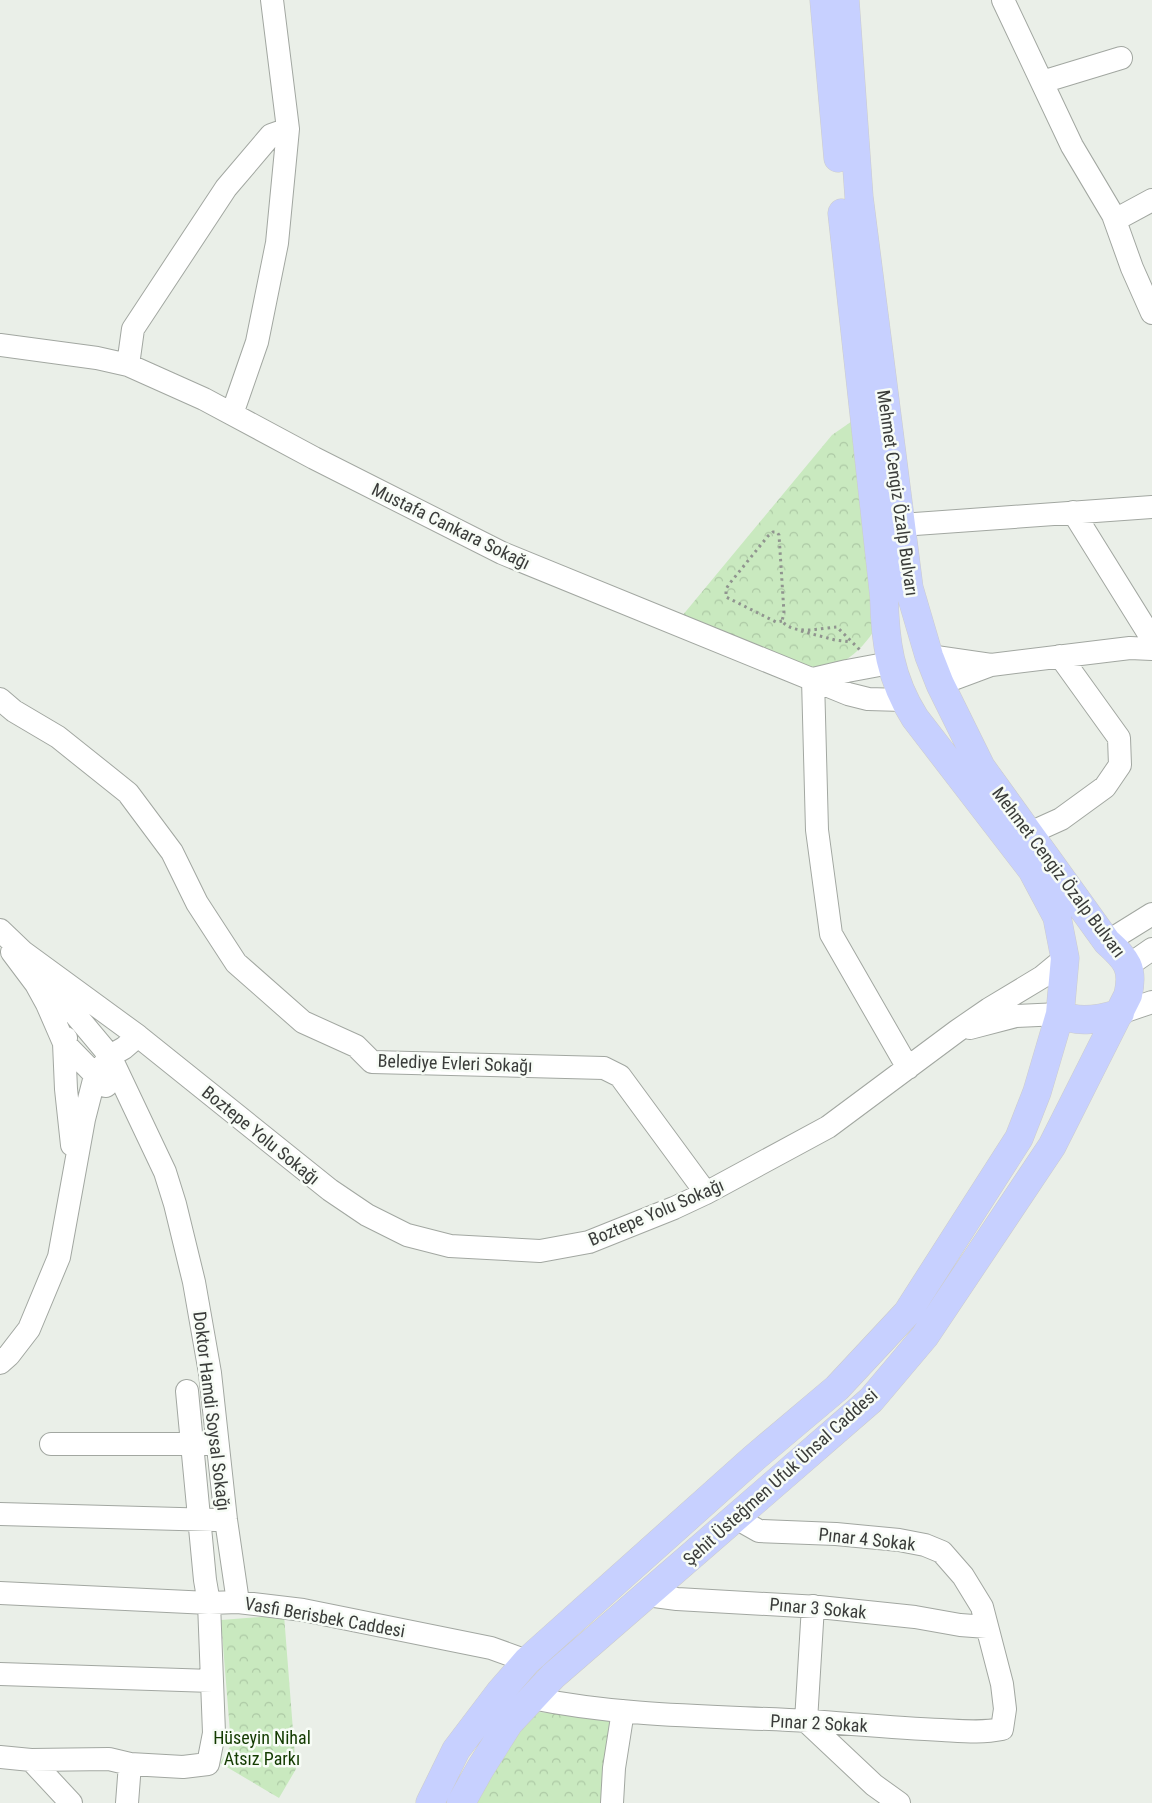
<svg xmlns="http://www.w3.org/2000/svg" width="1152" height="1803" viewBox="0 0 1152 1803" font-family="'Roboto Condensed',sans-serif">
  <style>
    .park { fill: url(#park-crowns) }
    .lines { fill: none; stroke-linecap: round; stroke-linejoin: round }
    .minor-casing { stroke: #a2a7a1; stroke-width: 24 }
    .major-casing { stroke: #ccc; stroke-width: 29 }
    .path { stroke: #90948f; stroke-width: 3; stroke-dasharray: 2.5 4; stroke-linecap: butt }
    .minor { stroke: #fff; stroke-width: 22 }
    .major { stroke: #c7d0ff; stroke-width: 28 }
    .labels { text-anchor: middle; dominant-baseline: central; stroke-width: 5; stroke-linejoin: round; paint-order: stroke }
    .street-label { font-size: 18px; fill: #3a3c3a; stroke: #f7fcf6 }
    .park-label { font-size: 18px; fill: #133b01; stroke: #f7fcf6 }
  </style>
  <defs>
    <pattern id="park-crowns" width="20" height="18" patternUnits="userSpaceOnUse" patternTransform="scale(1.25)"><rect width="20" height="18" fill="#c9e9bf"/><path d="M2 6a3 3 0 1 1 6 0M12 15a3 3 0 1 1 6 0" fill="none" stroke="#adc9a5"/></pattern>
  </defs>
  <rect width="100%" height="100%" fill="#eaefe8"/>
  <!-- park -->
  <path class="park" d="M858,417l18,210c-7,13 -19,26 -32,34 -8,5 -18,7 -27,9l-135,-54 150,-181z
    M284,1615l12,154 -17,29 -59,-35 11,-18 -10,-125z
    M538,1712l79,5 -12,86h-131l32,-61z"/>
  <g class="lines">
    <defs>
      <path id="minor" d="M1003,0l69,146 41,69 19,53 20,45
        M1042,82l79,-24
        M1115,220l37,-20
        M0,345l97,13 31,7 76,34 110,59 188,95 346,141 20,5 35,1
        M128,365l5,-36 93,-141 45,-53 17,-6
        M232,414l25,-72 20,-99 11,-114 -16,-129
        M1073,512l79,127
        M901,525l251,-18
        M929,656l62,9 -51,19
        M991,665l139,-17 22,1
        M813,679l4,151 14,104 77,134
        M813,679l34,-8 43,-8
        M0,699l14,12 44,26 70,56 44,59 25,51 39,60 67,59 53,24 16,16 232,6 16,8 86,117
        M1030,833l31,-14 44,-32 15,-22 -1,-27 -59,-82
        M0,930l23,22 115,84 192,154 37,25 40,20 43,11 90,5 49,-9 85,-34 32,-15 122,-66 129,-96 32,-22 53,-32 23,-19
        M1107,942l45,-28
        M12,952l24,32 11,20 17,39 42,43
        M1129,965l23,-16
        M48,982l62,74 55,116 10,32 19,78 16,91 16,147 12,82
        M1120,1013l32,-11
        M970,1028l46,-12 44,-2
        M66,1038l-2,5 2,46 6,56
        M0,1363l9,-8 20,-26 30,-72 25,-138 11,-43 15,-20 14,-8 14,-12
        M51,1444h156
        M0,1514l215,6
        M0,1593l209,10 29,-1 65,8 188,38 36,13
        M647,1595l30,4 142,8 96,10 45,8 27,2
        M813,1606l-7,115 68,64 25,18
        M0,1674l212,7
        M532,1698c92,19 184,18 277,23 44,3 88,7 133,9 20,1 40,3 60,-1l3,-20 -3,-25 -20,-77 -19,-31 -21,-24 -17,-7 -26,-5 -63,-6 -77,-3 -23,-13
        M0,1757l31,3 40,43
        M31,1760l78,-1 21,5
        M127,1803l3,-39 53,3 25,-3 6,-31 -5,-130 -4,-23 -18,-189
        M612,1803l2,-35 9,-57"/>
      <path id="major" d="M824,0l14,158
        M1060,1014c18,10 41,5 60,-1
        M430,1803l26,-53 44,-58 27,-31 227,-203 83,-70 70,-75 112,-175 18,-46 23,-78 5,-56 -8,-41 -25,-47 -117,-152c-25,-39 -30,-77 -31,-122l-42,-383
        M461,1803l19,-34 29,-46 44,-47 318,-276 54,-64 127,-190 76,-151c6,-27 -1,-35 -21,-53l-126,-175 -41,-83 -11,-28 -20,-68 -50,-391 -14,-197"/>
    </defs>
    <!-- minor casing -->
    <use href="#minor" class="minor-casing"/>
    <!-- major casing -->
    <use href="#major" class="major-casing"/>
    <!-- path -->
    <path class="path" d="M782,621l-6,1 -50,-25v-8l4,-6 38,-47 5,-4h4l2,3 5,78 -2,8c12,15 38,7 55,6l23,23
      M801,631l34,9 16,2"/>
    <!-- minor -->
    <use href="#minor" class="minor"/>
    <!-- major -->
    <use href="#major" class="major"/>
  </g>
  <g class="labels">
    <!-- street labels -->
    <g class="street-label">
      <text transform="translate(898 493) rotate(82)">Mehmet Cengiz Özalp Bulvarı</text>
      <text transform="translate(451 526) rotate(26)">Mustafa Cankara Sokağı</text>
      <text transform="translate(1059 872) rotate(53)">Mehmet Cengiz Özalp Bulvarı</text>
      <text transform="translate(455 1063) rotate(2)">Belediye Evleri Sokağı</text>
      <text transform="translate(261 1135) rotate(39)">Boztepe Yolu Sokağı</text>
      <text transform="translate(656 1212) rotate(-23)">Boztepe Yolu Sokağı</text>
      <text transform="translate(212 1411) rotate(83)">Doktor Hamdi Soysal Sokağı</text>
      <text transform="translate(780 1477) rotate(-42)">Şehit Üsteğmen Ufuk Ünsal Caddesi</text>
      <text transform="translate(867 1539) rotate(6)">Pınar 4 Sokak</text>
      <text transform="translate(818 1608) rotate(5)">Pınar 3 Sokak</text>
      <text transform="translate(325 1617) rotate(10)">Vasfi Berisbek Caddesi</text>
      <text transform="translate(819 1723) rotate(3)">Pınar 2 Sokak</text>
    </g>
    <!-- park labels -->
    <g class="park-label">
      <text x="262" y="1737">Hüseyin Nihal<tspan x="262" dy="21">Atsız Parkı</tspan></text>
    </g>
  </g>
</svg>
